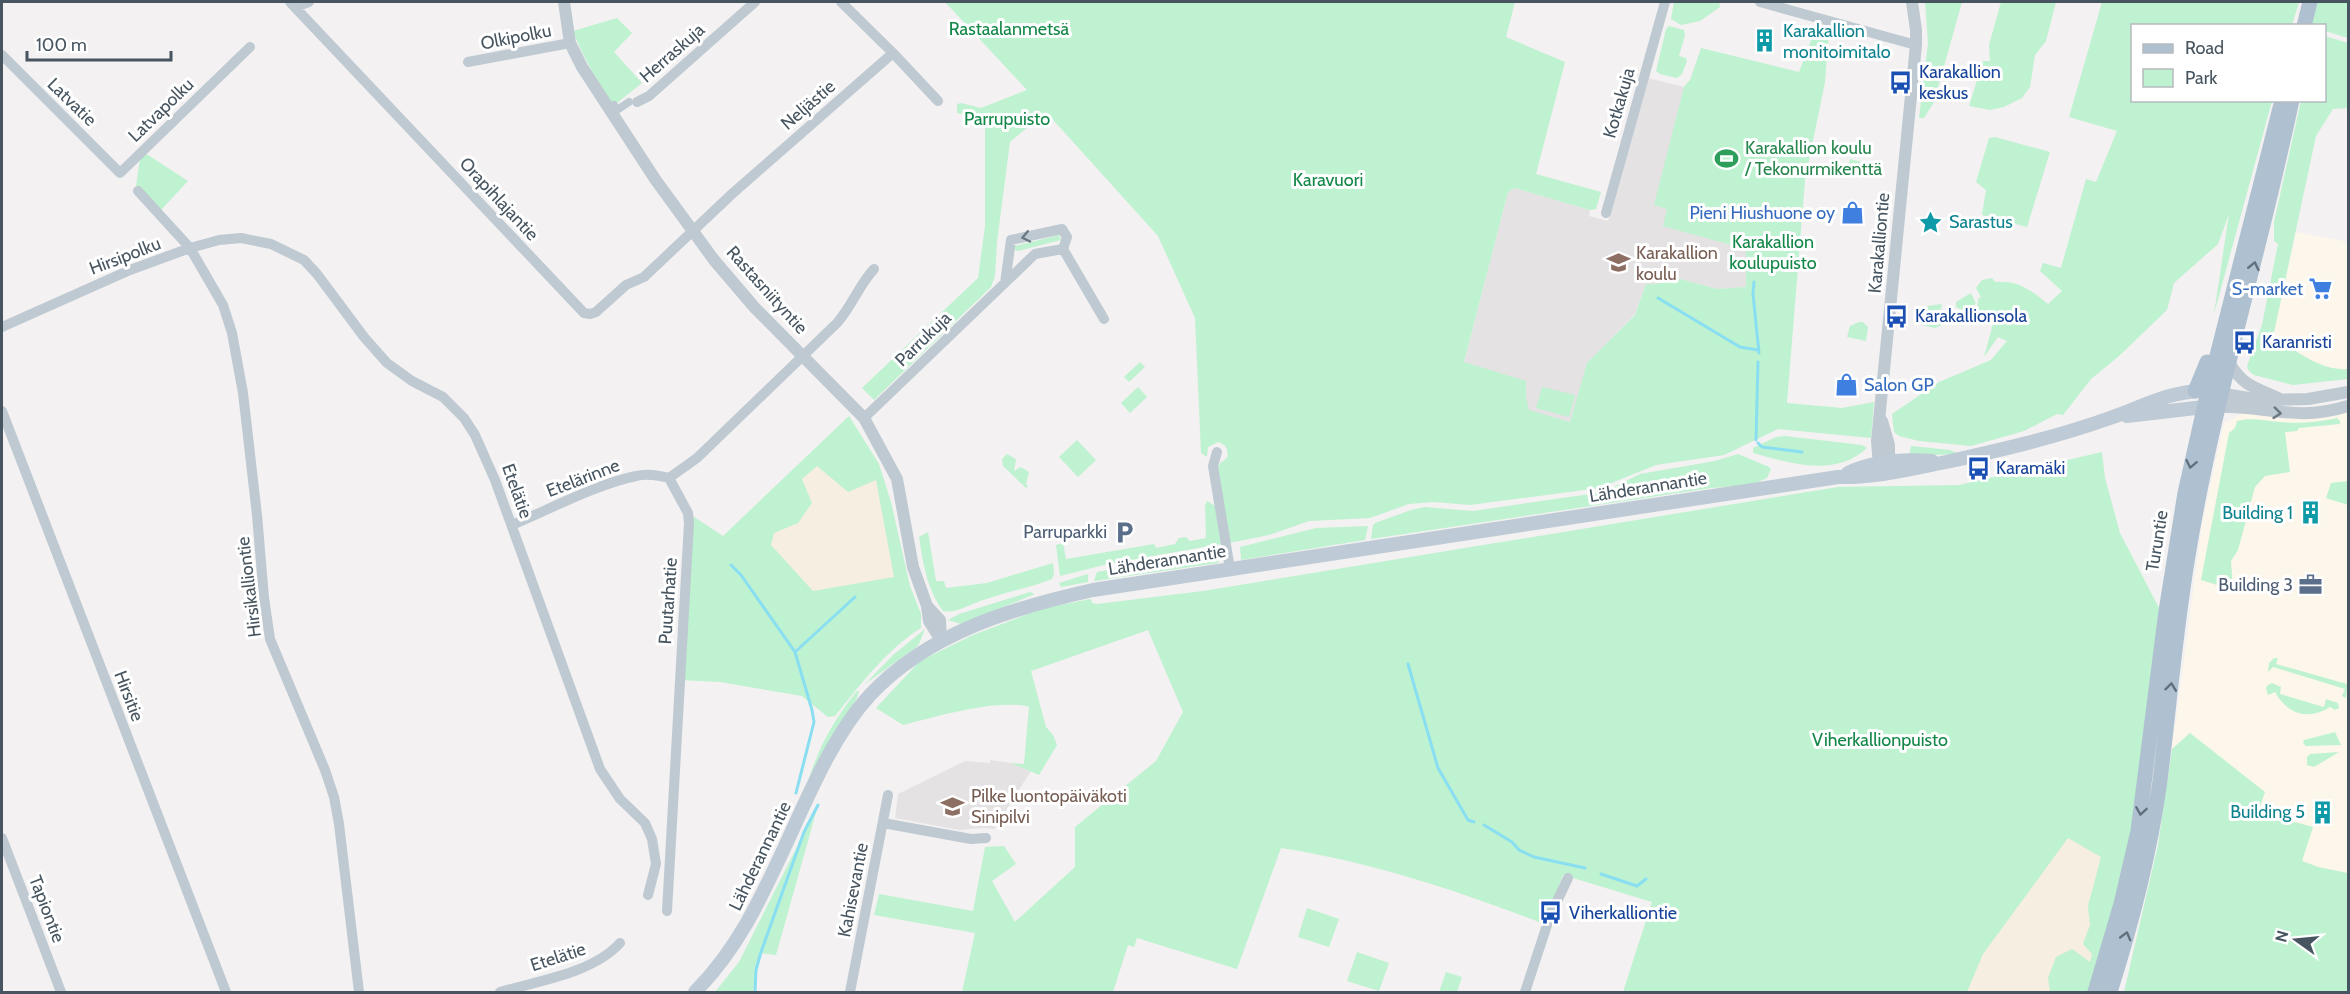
<svg xmlns="http://www.w3.org/2000/svg" width="2350" height="994" viewBox="0 0 2350 994" font-family="Cabin,sans-serif">
  <style>
    .commercial { fill: #fdf7eb }
    .education { fill: #e4e2e3 }
    .green { fill: #bef2d0 }
    .sand { fill: #f5eee1 }
    .lines { fill: none; stroke-linecap: round; stroke-linejoin: round }
    .stream { stroke: #89dff1; stroke-width: 3 }
    .pedestrian { stroke: #bec9d1; stroke-width: 8 }
    .minor { stroke: #bec9d1; stroke-width: 10 }
    .tertiary { stroke: #bec9d1; stroke-width: 12 }
    .secondary { stroke: #becad5; stroke-width: 14 }
    .primary { stroke: #afc1d1; stroke-width: 15 }
    .oneway { stroke: #6b7882 }
    .oneway2 { stroke: #61707c }
    .labels { text-anchor: middle; dominant-baseline: central; stroke-width: 6; stroke-linejoin: round; paint-order: stroke }
    .park-label { font-size: 18px; fill: #128748; stroke: #fff }
    .culture-label { font-size: 18px; fill: #0d838f; stroke: #fff; text-anchor: start }
    .street-label { font-size: 18px; fill: #475560; stroke: #fff }
    .transit-label { font-size: 18px; fill: #164399; stroke: #fff; text-anchor: start }
    .leisure-label { font-size: 18px; fill: #27864d; stroke: #fff; text-anchor: start }
    .shop-label { font-size: 18px; fill: #366cbe; stroke: #fff; text-anchor: end }
    .education-label { font-size: 18px; fill: #785e54; stroke: #fff; text-anchor: start }
    .service-label { font-size: 18px; fill: #4e5e75; stroke: #fff; text-anchor: end }
  </style>
  <rect width="100%" height="100%" fill="#f3f1f1"/>
  <!-- commercial -->
  <path class="commercial" d="M2296,232l52,10v127l-13,1 -24,-10 -38,-23z
    M2348,409v464h-3l-27,-6 -16,-6 -112,-128 -18,16 30,-225 22,-101 20,-10z"/>
  <!-- education -->
  <path class="education" d="M1648,78l36,9 6,-7 56,169v38l-29,2 -41,-11 -19,6h-11l-11,30 -48,50 -16,58 -42,-11 -65,-48 44,-171 7,-4 75,22 -1,6 19,5z
    M990,760l21,3 20,8 -37,58 -9,-1 -26,2 -64,-12 3,-24 67,-33 25,2z"/>
  <!-- green -->
  <path class="green" d="M945,2h570l-9,35 59,25 -29,112 65,18 -5,17 -6,1 -75,-22 -7,4 -44,170 62,19v16l3,13 41,12 17,-59 48,-48 11,-31h11l5,-17 14,11 41,11 29,-2v-38l-83,-23 4,-17 -13,-4 30,-118 6,-7 11,-32 98,24 16,-42 14,2 -4,50 -20,98 -18,223 55,5 32,-6 -3,36 -93,-9 -54,26 -68,10 -57,23 -129,17 -36,-3 -25,2 -39,14 -61,3 -40,14 -40,8 -12,-74 2,-5 8,-6c2,-8 -1,-14 -9,-16l-10,5 -1,10 -6,-4 -6,-135 -37,-82 -112,-124 -36,30 -13,100 -2,34 -4,11 -117,113 -12,-12 116,-110 7,-52v-104l-7,-5 -21,-4v-9l4,-1 20,5 46,-18z
    M1674,2h45l1,5 -20,14 -19,4 -10,-6z
    M1925,2h37l-28,100 -10,16h-5l9,-75z
    M2001,2h55l-10,39 -11,14 -5,32 -8,11 -18,9 -14,3 -21,-4 14,-45h7l-1,-16z
    M2102,2h197l-7,23 -160,1v74l140,1 -58,213 15,-100 -11,30 -44,39 -7,27 -48,46 -28,23 -28,36 -6,-1 -33,17 -53,15 -52,-5 -20,-5 -5,-4 -2,-18 47,-32 52,-22 16,-19 -9,-4 -14,20 10,-37 -17,-5 1,-16 3,-2 -5,-9 6,-8 10,-2 3,4c23,-2 36,8 53,22l14,-13 -22,-20 3,-8 18,5 25,-89 10,3 21,-51 -48,-14z
    M2317,2h31v36l-23,-7 -1,-5h-13z
    M617,18l15,15 -18,19 28,31 -25,20 -6,-1c-15,-23 -28,-45 -38,-71z
    M1669,26l15,4 1,5 -6,21 7,2 1,3 -5,13 -5,4 -17,-4 -4,-3 10,-42z
    M2325,36l23,7v65l-15,1 -17,27 -43,201c24,14 47,34 75,32v10l-55,6 -39,-10 -5,-4 -2,-5 15,-41 16,-81 -4,-3v-19l27,-121 23,-1z
    M1995,137l55,15 -23,75 -45,-12 4,-25 -10,-8 13,-44z
    M145,153l43,28 -27,29 -25,-23 4,-29z
    M1850,159l11,3 -4,16 -11,-3z
    M1059,235l2,5 -43,11 -3,-1v-4z
    M1971,293l5,11 -13,6 -7,-3v-5z
    M1942,304l-2,10 2,11 -7,3 -14,-3 6,-19z
    M1859,322h4l5,5 -2,14 -19,-4 3,-11z
    M1140,362l5,5 -16,15 -5,-5z
    M1138,387l9,10 -17,16 -9,-10z
    M1542,387l33,8 -6,22 -33,-9z
    M849,416l30,48 12,38 19,84 11,28v14c-34,21 -61,57 -86,88l-7,1 -26,-21 -82,-14 -40,-2 8,-167 35,23z
    M2337,418l3,3v3l-41,4 -2,3 -12,1 5,40 -25,4 -10,11 -17,63 -7,11 2,29 -32,-10 28,-147 6,-5 2,-7c14,-4 28,0 43,1 20,2 38,0 57,-4z
    M1785,436l77,9 5,3c-32,30 -77,15 -114,5v-5l23,-11z
    M1077,440l19,20 -18,17 -19,-20z
    M1911,446l39,4 9,4 -50,2z
    M2102,452l3,26 15,55 39,75 -25,220 -42,164h-469l29,-90 -89,-27 -19,49c-85,-33 -172,-62 -263,-76l-44,121 -100,-31 -3,9 -6,-2 -15,47h-151l13,-59 -101,-18 5,-21 94,17 12,-64 19,-1 12,18 -24,17 23,41 60,-55v-40l81,-66 27,-49 -35,-82 -117,41 15,56 7,8 4,10 -18,30 -28,-12 13,1 5,-57c-31,-9 -95,10 -126,18l-27,-17 44,-47 53,-26 71,-27 47,-9 1,4 5,1 106,-13 635,-104 121,-2z
    M1007,454l9,5 -2,12 7,-4 8,5 -3,12 2,2 -2,2 -23,-22 -1,-7z
    M1738,454l31,13 2,2 -4,9 -16,7 -40,3 -340,51 2,-14 2,-2 36,-13 14,-3 48,4 131,-19 36,-18 75,-13z
    M2348,481v24l-22,-7 5,-15z
    M1207,501l8,5 6,38 -113,20 -48,12 -4,-31 7,-2 3,16 88,-15 2,4 19,-4 4,-6 7,-1 4,4 16,-3 -1,-32z
    M1367,526l1,1 -3,13 -124,20 -1,-13 76,-19z
    M928,532l8,49h8l2,7 41,-5 66,-20 1,11 -2,5c-23,9 -46,13 -69,21 -13,4 -27,14 -40,11 -16,-22 -20,-48 -24,-74z
    M1220,550l2,1 -4,12 -124,18 3,-9z
    M1088,574v8l-27,5 -2,-4z
    M1030,592l5,2 -74,30 -13,-4 11,-6z
    M925,629l-7,17 -53,38 28,-29z
    M2274,658h4l-2,6 71,20 1,-3 -2,17 -4,-2 3,-7 -72,-22 -5,5 1,-9z
    M2272,683l9,4 -1,7 44,13 2,-8 12,4 1,5 -4,2 -5,-3c-22,14 -43,7 -55,-15l-7,3 -2,-7 2,-3z
    M857,691h2l-2,7 -50,88c10,-37 26,-65 50,-95z
    M2335,732l6,13 -35,1 -3,-3 1,-3z
    M2190,733l75,59 -7,20 55,15 -11,34 16,6 30,6v119h-224l34,-147 14,-96z
    M2339,752l-25,15 -7,-2v-8l3,-3z
    M818,805l-42,150 -15,-2 -8,39h-38l24,-30z
    M1307,908l32,11 -10,28 -31,-10z
    M1357,952l32,11 -10,28 -32,-10z
    M1446,972l16,5 -5,15h-18z"/>
  <!-- sand -->
  <path class="sand" d="M817,466l31,26 28,-12 18,97 -81,14 -42,-46 3,-12 24,-10 14,-20 -10,-24z
    M2068,838l33,19 -13,49 2,19 -7,19 9,10 -2,8 -18,-13 -16,8 -8,21 2,14h-83l16,-38z"/>
  <g class="lines">
    <!-- stream -->
    <path class="stream" d="M1754,282l-1,12 6,59
      M1658,298l82,49 18,3
      M1756,440l2,-78
      M1758,443l4,4 40,5
      M731,565l10,10 54,77 17,58 2,12 -18,71
      M795,652l60,-55
      M1408,664l30,104 30,52 6,2
      M1484,825l28,17 7,8 15,7 51,11
      M1601,874l36,12 9,-7
      M755,992l1,-22 5,-18 43,-120 14,-27"/>
    <!-- pedestrian -->
    <path class="pedestrian" d="M614,105l3,5 12,-8"/>
    <!-- minor -->
    <path class="minor" d="M290,2l294,311 6,1 6,-2 30,-27 18,-8 89,-84 160,-140 -52,-51
      M1760,2l156,43
      M295,7l14,-5
      M893,53l45,48
      M2,55l118,118 130,-126
      M468,62l102,-19
      M637,102l12,-6 106,-94
      M1606,213l59,-211
      M1063,249l41,70
      M1005,283l6,-43 51,-11 5,8 -4,12
      M2,327l128,-57 60,-22 -52,-57
      M2,411l224,581
      M864,418l171,-164 28,-5
      M1217,452l-4,14 17,103
      M512,525c38,-16 85,-41 124,-49 11,-3 22,-1 33,2
      M883,823l88,16 15,-1
      M2,838l59,154
      M667,911l22,-388 -1,-10 -19,-35 28,-20 140,-135c15,-17 22,-38 37,-54
      M359,992l-20,-168 -5,-27 -9,-27 -55,-131 -6,-41 -7,-83 -14,-122 -11,-60 -9,-28 -33,-57 29,-8 22,-2 30,6 33,16 13,14 47,63 23,26 25,18 31,16 21,21 11,17 20,45 105,289 20,30 25,24 7,16 4,25 -8,31
      M500,992c38,-11 93,-19 120,-49
      M850,992l38,-197
      M1525,992l25,-76 18,-38"/>
    <!-- tertiary -->
    <path class="tertiary" d="M564,2l6,41 12,24 73,112 59,81 41,48 109,110 33,61 16,88 14,39 2,15 12,19
      M2230,364c13,22 26,24 48,34
      M2212,392l49,8 47,-1 40,-7
      M2212,407c51,-3 82,16 136,-1
      M1882,421l7,24v24
      M1885,471l-6,-6 -2,-24 39,-396v-15l-4,-28
      M927,606l13,14 1,20"/>
    <!-- secondary -->
    <path class="secondary" d="M2127,416l77,-9
      M1848,473c25,-12 57,-14 84,-12
      M695,992c44,-45 66,-94 92,-150 22,-48 47,-108 83,-147 58,-62 142,-87 223,-105l745,-113c38,1 72,-8 108,-15 55,-12 111,-25 164,-44 32,-11 62,-28 96,-27"/>
    <!-- primary -->
    <path class="primary" d="M2304,26l6,-24
      M2195,391l12,-29
      M2095,992l26,-88 17,-73 28,-220 19,-118 23,-102 74,-291
      M2110,992c21,-66 39,-135 49,-204 10,-77 16,-155 29,-232 25,-154 72,-303 104,-456"/>
  </g>
  <!-- one-way arrows -->
  <defs><path id="oneway-chevron" d="M-2-3.5L2.5 0L-2 3.5" fill="none" stroke-width="1.6" stroke-linecap="round" stroke-linejoin="round" transform="scale(1.5)"/></defs>
  <g class="oneway">
    <use href="#oneway-chevron" transform="translate(1026 237) rotate(168)"/>
    <use href="#oneway-chevron" transform="translate(2277 413) rotate(6)"/>
  </g>
  <g class="oneway2">
    <use href="#oneway-chevron" transform="translate(2254 266) rotate(-77)"/>
    <use href="#oneway-chevron" transform="translate(2191 464) rotate(102)"/>
    <use href="#oneway-chevron" transform="translate(2171 687) rotate(-83)"/>
    <use href="#oneway-chevron" transform="translate(2141 811) rotate(99)"/>
    <use href="#oneway-chevron" transform="translate(2126 936) rotate(-75)"/>
  </g>
  <!-- icons -->
  <defs>
    <symbol id="building-bare" viewBox="-9 -9 18 18"><path d="M-4-6H4V6H1V3H-1V6H-4ZM-2.5-4.3h1.7v1.8h-1.7ZM.8-4.3h1.7v1.8H.8ZM-2.5-1h1.7V.8h-1.7ZM.8-1h1.7V.8H.8Z" fill="#0f9aa8" stroke="#fff" stroke-width="2.5" paint-order="stroke"/></symbol>
    <symbol id="bus-bare" viewBox="-9 -9 18 18"><path d="M-5-6H5V4H4V6H2V4H-2V6H-4V4H-5ZM-3.5-4V0h7V-4ZM-3.5 1.2v1.5H-2V1.2ZM2 1.2v1.5H3.5V1.2Z" fill="#1a4fb4" stroke="#fff" stroke-width="2.5" paint-order="stroke"/></symbol>
    <symbol id="stadium-bare" viewBox="-9 -9 18 18"><path d="M0-5a6.5 5 0 1 0 0 10a6.5 5 0 1 0 0-10ZM-3.5-1.8h7v3.6h-7Z" fill="#2e9e5b" stroke="#fff" stroke-width="2.5" paint-order="stroke"/></symbol>
    <symbol id="shop-bare" viewBox="-9 -9 18 18"><path d="M-5-2.5h2.3a2.7 3.5 0 0 1 5.4 0H5L5.5 6h-11ZM-1.5-2.5h3a1.5 2.3 0 0 0-3 0Z" fill="#3f7fe0" stroke="#fff" stroke-width="2.5" paint-order="stroke"/></symbol>
    <symbol id="sight-bare" viewBox="-9 -9 18 18"><path d="M0-6L1.8-2.2L6-1.7L2.9 1.2L3.7 5.4L0 3.3L-3.7 5.4L-2.9 1.2L-6-1.7L-1.8-2.2Z" fill="#0f9aa8" stroke="#fff" stroke-width="2.5" paint-order="stroke"/></symbol>
    <symbol id="school-bare" viewBox="-9 -9 18 18"><path d="M0-5L7-2L0 1L-7-2ZM-4 1L0 2.5L4 1V4Q0 6-4 4Z" fill="#8d6e63" stroke="#fff" stroke-width="2.5" paint-order="stroke"/></symbol>
    <symbol id="supermarket-bare" viewBox="-9 -9 18 18"><path d="M-6-5.5h2.5l.6 2H6L4.5 2H-2.5L-4.4-4H-6ZM-1.5 3.2a1.3 1.3 0 1 0 .1 0ZM3 3.2a1.3 1.3 0 1 0 .1 0Z" fill="#3f7fe0" stroke="#fff" stroke-width="2.5" paint-order="stroke"/></symbol>
    <symbol id="parking-bare" viewBox="-9 -9 18 18"><path d="M-3.5-5.5H1a3.5 3.5 0 0 1 0 7H-1V5.5H-3.5ZM-1-3.4V-.6H.8a1.4 1.4 0 0 0 0-2.8Z" fill="#5c6f8a" stroke="#fff" stroke-width="2.5" paint-order="stroke"/></symbol>
    <symbol id="office-bare" viewBox="-9 -9 18 18"><path d="M-6-3h4V-5.5h4V-3h4V5H-6ZM-1-4.5V-3h2v-1.5ZM-6 0V1H6V0Z" fill="#5c6f8a" stroke="#fff" stroke-width="2.5" paint-order="stroke"/></symbol>
  </defs>
  <g fill-rule="evenodd">
    <use href="#building-bare" x="1748" y="24" width="33" height="33"/>
    <use href="#bus-bare" x="1884" y="66" width="33" height="33"/>
    <use href="#stadium-bare" x="1710" y="142" width="33" height="33"/>
    <use href="#shop-bare" x="1836" y="196" width="33" height="33"/>
    <use href="#sight-bare" x="1914" y="206" width="33" height="33"/>
    <use href="#school-bare" x="1602" y="246" width="33" height="33"/>
    <use href="#supermarket-bare" x="2304" y="272" width="33" height="33"/>
    <use href="#bus-bare" x="1880" y="300" width="33" height="33"/>
    <use href="#bus-bare" x="2228" y="326" width="33" height="33"/>
    <use href="#shop-bare" x="1830" y="368" width="33" height="33"/>
    <use href="#bus-bare" x="1962" y="452" width="33" height="33"/>
    <use href="#building-bare" x="2294" y="496" width="33" height="33"/>
    <use href="#parking-bare" x="1108" y="516" width="33" height="33"/>
    <use href="#office-bare" x="2294" y="568" width="33" height="33"/>
    <use href="#school-bare" x="936" y="790" width="33" height="33"/>
    <use href="#building-bare" x="2306" y="796" width="33" height="33"/>
    <use href="#bus-bare" x="1534" y="896" width="33" height="33"/>
  </g>
  <g class="labels">
    <!-- park labels -->
    <g class="park-label">
      <text x="1009" y="29">Rastaalanmetsä</text>
      <text x="1007" y="119">Parrupuisto</text>
      <text x="1328" y="180">Karavuori</text>
      <text x="1773" y="242">Karakallion<tspan x="1773" dy="21">koulupuisto</tspan></text>
      <text x="1880" y="740">Viherkallionpuisto</text>
    </g>
    <!-- culture labels -->
    <g class="culture-label">
      <text x="1783" y="31">Karakallion<tspan x="1783" dy="21">monitoimitalo</tspan></text>
      <text x="1949" y="222">Sarastus</text>
      <text x="2293" y="513" text-anchor="end">Building 1</text>
      <text x="2305" y="812" text-anchor="end">Building 5</text>
    </g>
    <!-- street labels -->
    <g class="street-label">
      <text transform="translate(516 37) rotate(-11)">Olkipolku</text>
      <text transform="translate(672 53) rotate(-41)">Herraskuja</text>
      <text transform="translate(72 102) rotate(44)">Latvatie</text>
      <text transform="translate(1619 103) rotate(-74)">Kotkakuja</text>
      <text transform="translate(808 105) rotate(-41)">Neljästie</text>
      <text transform="translate(161 110) rotate(-44)">Latvapolku</text>
      <text transform="translate(499 199) rotate(47)">Orapihlajantie</text>
      <text transform="translate(1879 243) rotate(-85)">Karakalliontie</text>
      <text transform="translate(125 256) rotate(-21)">Hirsipolku</text>
      <text transform="translate(767 290) rotate(48)">Rastasniityntie</text>
      <text transform="translate(923 339) rotate(-44)">Parrukuja</text>
      <text transform="translate(583 478) rotate(-21)">Etelärinne</text>
      <text transform="translate(1648 487) rotate(-9)">Lähderannantie</text>
      <text transform="translate(517 491) rotate(70)">Etelätie</text>
      <text transform="translate(2157 541) rotate(-81)">Turuntie</text>
      <text transform="translate(1167 560) rotate(-9)">Lähderannantie</text>
      <text transform="translate(249 587) rotate(-97)">Hirsikalliontie</text>
      <text transform="translate(668 601) rotate(-86)">Puutarhatie</text>
      <text transform="translate(129 696) rotate(69)">Hirsitie</text>
      <text transform="translate(760 856) rotate(-64)">Lähderannantie</text>
      <text transform="translate(853 890) rotate(-79)">Kahisevantie</text>
      <text transform="translate(47 909) rotate(69)">Tapiontie</text>
      <text transform="translate(558 957) rotate(-18)">Etelätie</text>
    </g>
    <!-- transit labels -->
    <g class="transit-label">
      <text x="1919" y="72">Karakallion<tspan x="1919" dy="21">keskus</tspan></text>
      <text x="1915" y="316">Karakallionsola</text>
      <text x="2262" y="342">Karanristi</text>
      <text x="1996" y="468">Karamäki</text>
      <text x="1569" y="913">Viherkalliontie</text>
    </g>
    <!-- leisure labels -->
    <g class="leisure-label">
      <text x="1745" y="148">Karakallion koulu<tspan x="1745" dy="21">/ Tekonurmikenttä</tspan></text>
    </g>
    <!-- shop labels -->
    <g class="shop-label">
      <text x="1835" y="213">Pieni Hiushuone oy</text>
      <text x="2303" y="289">S-market</text>
      <text x="1864" y="385" text-anchor="start">Salon GP</text>
    </g>
    <!-- education labels -->
    <g class="education-label">
      <text x="1636" y="253">Karakallion<tspan x="1636" dy="21">koulu</tspan></text>
      <text x="971" y="796">Pilke luontopäiväkoti<tspan x="971" dy="21">Sinipilvi</tspan></text>
    </g>
    <!-- service labels -->
    <g class="service-label">
      <text x="1107" y="532">Parruparkki</text>
      <text x="2293" y="585">Building 3</text>
    </g>
  </g>
  <!-- border -->
  <rect width="2350" height="994" fill="none" stroke="#475560" stroke-width="6"/>
  <!-- legend -->
  <rect x="2131" y="24" width="195" height="78" fill="#ffffff" stroke="#b5bbbf" stroke-width="1.5"/>
  <rect x="2143" y="44" width="30" height="9" fill="#afc1d1" stroke="#b5bbbf" stroke-width="1.5"/>
  <text x="2185" y="54" font-size="18" fill="#475560">Road</text>
  <rect x="2143" y="69" width="30" height="18" fill="#bef2d0" stroke="#b5bbbf" stroke-width="1.5"/>
  <text x="2185" y="84" font-size="18" fill="#475560">Park</text>
  <!-- north arrow -->
  <g transform="translate(2296 940) rotate(285)" stroke="#ffffff" stroke-width="4.5" paint-order="stroke">
  <path d="M0-4.5L10 22L0 15L-10 22Z" fill="#475560"/>
  <text y="-9" font-size="16" font-weight="bold" text-anchor="middle" fill="#475560">N</text>
  </g>
  <!-- scale -->
  <path d="M27 51v9h144v-9" fill="none" stroke="#475560" stroke-width="3"/>
  <text x="36" y="51" font-size="18" fill="#475560" stroke="#ffffff" stroke-width="4.5" paint-order="stroke">100 m</text>
</svg>
